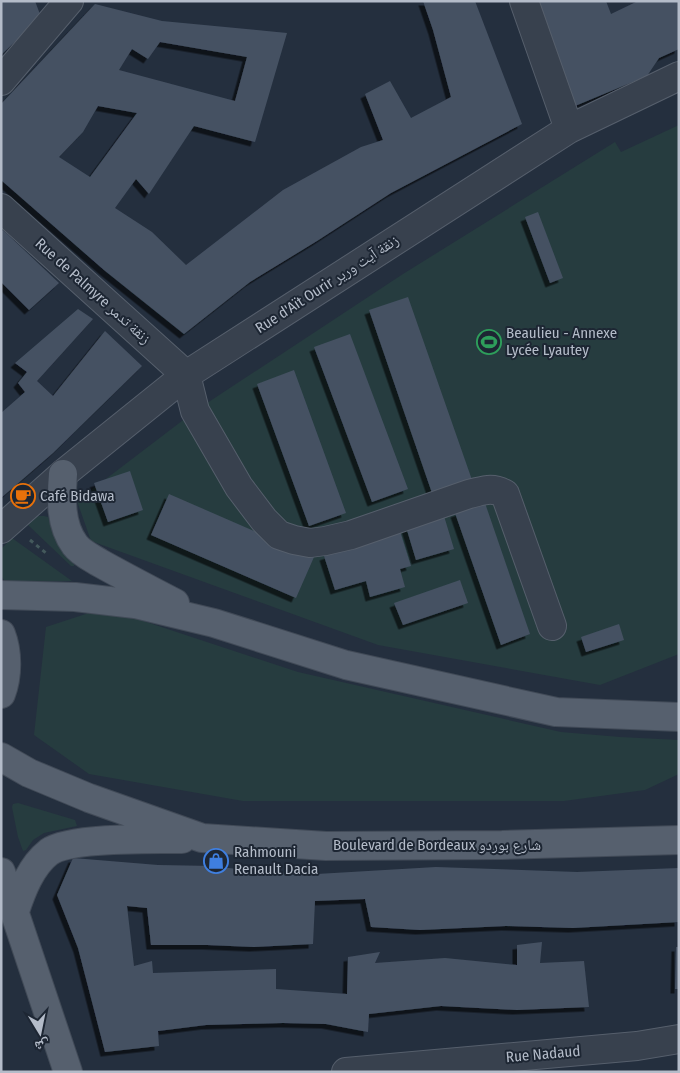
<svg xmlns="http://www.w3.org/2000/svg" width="680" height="1073" viewBox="0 0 680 1073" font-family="'Fira Sans Condensed','Noto Naskh Arabic',sans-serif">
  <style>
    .green { fill: #263c3f }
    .building { fill: #455162; fill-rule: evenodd; filter: url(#shadow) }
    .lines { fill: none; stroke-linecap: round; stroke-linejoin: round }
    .minor-casing { stroke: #565f6c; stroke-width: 30 }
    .major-casing { stroke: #414a57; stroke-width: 30 }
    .path { stroke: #44595c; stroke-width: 3; stroke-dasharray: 4 4; stroke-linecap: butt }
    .minor { stroke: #38414e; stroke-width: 28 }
    .major { stroke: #56606e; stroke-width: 28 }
    .labels { text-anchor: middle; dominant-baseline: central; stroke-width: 4; stroke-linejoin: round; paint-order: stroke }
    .street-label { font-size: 15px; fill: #b4bcc9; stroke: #1d2633 }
    .poi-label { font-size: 15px; fill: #b4bcc9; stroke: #1d2633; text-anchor: start }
  </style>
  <defs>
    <filter id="shadow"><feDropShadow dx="-4.5" dy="4.5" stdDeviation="0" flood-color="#0009"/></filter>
  </defs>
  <rect width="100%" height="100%" fill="#242f3e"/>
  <!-- green -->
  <path class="green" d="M679,125v529l-79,31 -222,-40 -287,-104 -14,-40 118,-90 208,-137 212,-132 6,10z
    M38,516h6l4,1 8,22 18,24v3h-3l-43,-41z
    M12,538l60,43 -63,1 -5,-2 -3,-4v-27z
    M104,608l194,64 263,60 59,5 59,3v34l-34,16 -81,11h-321l-154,-27 -55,-39 12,-108z
    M18,803l57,17 2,6 -33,7 -11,7 -7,10 -3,1 -5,-14 -6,-30 1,-3z"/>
  <!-- building -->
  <path class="building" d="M1,1h34l6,16 -40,38z
    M423,1h52l47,123 -131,69 -74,48 -67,41 -66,52 -80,-64 -103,-90v-76l94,-100 67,17 125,12 -32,109 -61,-16 -45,68 -13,-15 -21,29 37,24 34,33 97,-75 78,-43 22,-7 -18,-46 25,-13 21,37 40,-21 -18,-67zM160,42l87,15 -12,44 -116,-31 13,-21 16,10zM98,106l39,7 -47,64 -31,-20 24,-25z
    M539,1h67l5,13 27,-13h41v48l-20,9 -12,18 -72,30z
    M538,212l25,66 -13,5 -25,-66z
    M3,230l56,53 -30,27 -28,-28v-50z
    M408,297l64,183 -40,13 -63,-183z
    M78,309l15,10 -56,62 16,15 52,-65 37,35 -89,87 -52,45v-85l24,-21 -7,-9 9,-11 -12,-9z
    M350,334l58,155 -36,13 -58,-155z
    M294,370l52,143 -37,13 -52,-142z
    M130,471l13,39 -35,12 -14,-39z
    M169,494l145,63 -18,41 -145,-63z
    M485,503l45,131 -29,11 -46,-132z
    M444,516l10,33 -38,11 -10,-33z
    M400,531l11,35 -11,3 5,18 -35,10 -4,-16 -31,9 -11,-34z
    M460,580l8,23 -65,22 -9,-22z
    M619,624l5,16 -38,12 -5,-15z
    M73,858l85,7 54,1 51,6 54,2 119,-7 141,5 102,-4v54l-106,6 -67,-2 -86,4 -49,-3 -6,-28 -50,2 -2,43 -59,3 -47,-2h-56l-4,-37 -20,-2 7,60 18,-5 1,12 123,-4v20l71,5 1,-37 32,-5 -5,11 70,-5 72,7v-20l25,-3 -2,21 44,-2 5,46 -72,3 -76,-4 -72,8 -1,18 -42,-8 -43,-1 -77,2 -48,6 1,15 -54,6 -27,-104 -21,-53z
    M676,947h3v42h-4z"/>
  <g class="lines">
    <defs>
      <path id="minor" d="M524,1l45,128
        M1,81l68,-80
        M1,208l185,167 9,36 44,76 25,33 15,15 15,5 16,3 15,-2 26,-6 118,-41c14,-3 22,-8 36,0l47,132
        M1,529l62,-55 123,-99 383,-246 110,-53
        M346,1072l291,-26 42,-7"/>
      <path id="major" d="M63,474c-2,24 -3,51 12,71 6,8 17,13 25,18 25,14 50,27 75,40
        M1,595l74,2 60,7 79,19 132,42 210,47 123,5
        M1,634c7,18 7,42 0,60
        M1,757l28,16 60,25 113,40 124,8 176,-1 177,-5
        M1,872l67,200
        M15,911c7,-21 16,-45 34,-59 21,-15 105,-13 133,-13"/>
    </defs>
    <!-- minor casing -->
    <use href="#minor" class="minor-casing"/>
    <!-- major casing -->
    <use href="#major" class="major-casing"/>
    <!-- path -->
    <path class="path" d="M30,540l16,13"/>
    <!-- minor -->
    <use href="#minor" class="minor"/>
    <!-- major -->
    <use href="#major" class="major"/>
  </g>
  <!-- icons -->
  <defs>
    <symbol id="stadium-ring" viewBox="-11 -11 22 22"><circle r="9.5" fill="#1d2633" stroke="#2e9e5b" stroke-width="1.5"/><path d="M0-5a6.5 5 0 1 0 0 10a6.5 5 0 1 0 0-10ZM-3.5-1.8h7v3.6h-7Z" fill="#2e9e5b"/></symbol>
    <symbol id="cafe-ring" viewBox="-11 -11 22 22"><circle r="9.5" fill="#1d2633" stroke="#e8710a" stroke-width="1.5"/><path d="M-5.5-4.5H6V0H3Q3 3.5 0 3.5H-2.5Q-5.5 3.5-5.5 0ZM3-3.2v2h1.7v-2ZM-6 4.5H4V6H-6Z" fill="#e8710a"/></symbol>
    <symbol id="shop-ring" viewBox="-11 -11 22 22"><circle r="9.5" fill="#1d2633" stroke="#3f7fe0" stroke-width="1.5"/><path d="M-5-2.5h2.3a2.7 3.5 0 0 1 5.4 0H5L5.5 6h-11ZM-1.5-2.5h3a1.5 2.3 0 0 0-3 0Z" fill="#3f7fe0"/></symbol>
  </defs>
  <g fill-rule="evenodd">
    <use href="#stadium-ring" x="475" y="328" width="28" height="28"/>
    <use href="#cafe-ring" x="9" y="482" width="28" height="28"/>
    <use href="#shop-ring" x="202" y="847" width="28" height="28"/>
  </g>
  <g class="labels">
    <!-- street labels -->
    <g class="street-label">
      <text transform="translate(327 284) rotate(-33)">Rue d'Aït Ourir زنقة آيت ورير</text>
      <text transform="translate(93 291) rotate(42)">Rue de Palmyre زنقة تدمر</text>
      <text x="437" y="845">Boulevard de Bordeaux شارع بوردو</text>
      <text transform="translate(543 1054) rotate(-5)">Rue Nadaud</text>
    </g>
    <!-- poi labels -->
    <g class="poi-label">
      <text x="506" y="333">Beaulieu - Annexe<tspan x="506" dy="17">Lycée Lyautey</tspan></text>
      <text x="40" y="496">Café Bidawa</text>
      <text x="234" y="852">Rahmouni<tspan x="234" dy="17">Renault Dacia</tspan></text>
    </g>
  </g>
  <!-- border -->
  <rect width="680" height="1073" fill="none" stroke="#b4bcc9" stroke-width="5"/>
  <!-- north arrow -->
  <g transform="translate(40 1033) rotate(170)" stroke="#1d2633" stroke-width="4" paint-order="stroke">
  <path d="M0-4L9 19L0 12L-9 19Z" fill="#b4bcc9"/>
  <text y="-8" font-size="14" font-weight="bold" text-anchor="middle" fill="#b4bcc9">ش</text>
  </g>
</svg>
